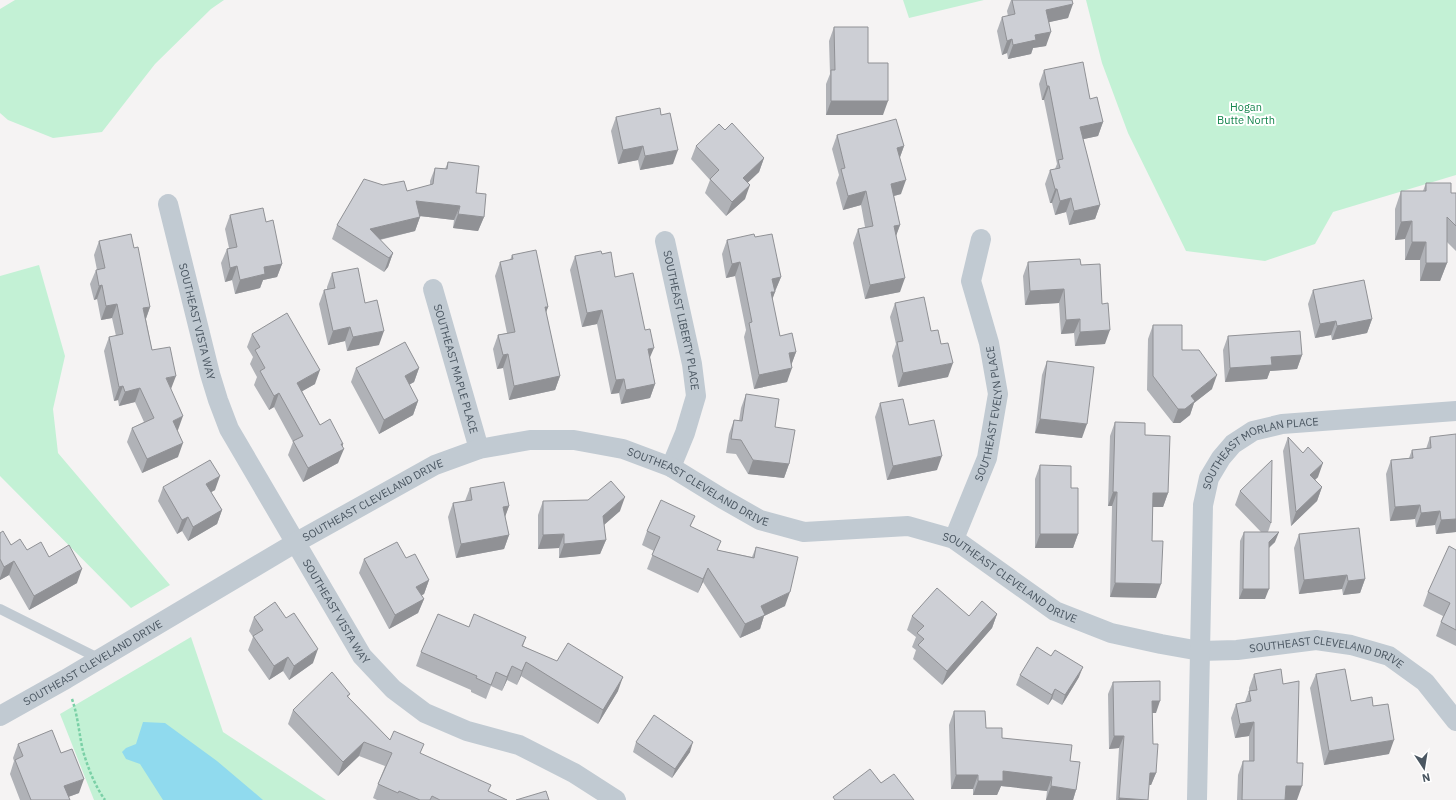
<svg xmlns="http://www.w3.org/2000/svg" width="1456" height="800" viewBox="0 0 1456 800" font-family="'IBM Plex Sans',sans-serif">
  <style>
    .green { fill: #c3f1d5 }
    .water { fill: #90daee }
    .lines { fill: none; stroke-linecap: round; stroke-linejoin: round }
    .path { stroke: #7ad0a6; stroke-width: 2.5; stroke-dasharray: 3 2; stroke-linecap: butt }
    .lane { stroke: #c1cad2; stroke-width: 10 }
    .street { stroke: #c1cad2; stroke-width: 20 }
    .wall { fill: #b0b2b7 }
    .shaded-wall { fill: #909195 }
    .building { fill: #cdcfd5; stroke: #909195 }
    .labels { text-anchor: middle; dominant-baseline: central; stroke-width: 4; stroke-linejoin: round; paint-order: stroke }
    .park-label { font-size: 11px; fill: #17864f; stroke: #fff }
    .street-label { font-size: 11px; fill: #4a5661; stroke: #fff }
  </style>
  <rect width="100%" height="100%" fill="#f5f3f3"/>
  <!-- green -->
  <path class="green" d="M15,0h209l-13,9 -56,55 -53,68 -49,6 -45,-18 -8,-7v-104z
    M903,0h81l-75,18z
    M1086,0h370v175l-123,37 -18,32 -50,17 -79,-10 -58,-118 -26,-70z
    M39,265l26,91 -12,53 5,44 112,132 -39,23 -131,-132v-200z
    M191,637l32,95 103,68h-232l-34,-86z"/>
  <!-- water -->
  <path class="water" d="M143,722l22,1 52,38 46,39h-100l-23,-36 -14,-5 -4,-7 4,-4 10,-4z"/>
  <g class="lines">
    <!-- path -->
    <path class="path" d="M72,699c6,17 7,35 11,52 5,17 12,35 22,49"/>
    <!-- lane -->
    <path class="lane" d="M0,609l100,50"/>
    <!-- street -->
    <g class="street">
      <path id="s1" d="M168,204l42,170 8,26 11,29 133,227 31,33 32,24 42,18 52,14 55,28 42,27"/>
      <path id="s2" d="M665,241l27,123 4,32 -11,37 -14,34"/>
      <path id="s3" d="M433,289l46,160"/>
      <path id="s4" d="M954,539l33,-81 11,-64 -9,-51 -18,-62 10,-42"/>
      <path id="s5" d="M0,716l66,-37 229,-136 140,-78 44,-16 51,-9h44l49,9 48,18 52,32 37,21 44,12 104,-6 46,13 101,72 56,22 50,11 39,7 37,-1 79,-10 35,5 38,11 36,26 31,39"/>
      <path id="s6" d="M1197,800l6,-295 6,-27 12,-20 12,-14 20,-13 29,-7 174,-13"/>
    </g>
  </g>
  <!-- wall -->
  <path class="wall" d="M1011,0h61l-4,18 -19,4 -3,24 -13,2 -2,6 -23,5 -1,-6 -5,2 -5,-24 5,-14 6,-1 -1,-5z
    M834,27l34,36 15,52h-57v-31l4,-10 -1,-33z
    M1044,70l46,29 13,23 -5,14 -15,3 17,66 -5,14 -26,6 -3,-13 -11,3 -3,-12h-2l-5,-19 5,-14 5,-1 2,-5 -13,-64h-2l-3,-16z
    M661,115l12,49 -33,6 -2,-10 -20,4 -7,-33 5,-14z
    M725,130l39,28 -5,14 -12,11 -2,16 -19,17 -21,-23 5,-13 -19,-21 5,-13z
    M837,135l67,11 -4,11 1,37 -7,2 6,29 -4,10 4,57 -35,7 -12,-56 5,-14 7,-2 -4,-22 -18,5 -7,-27 3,-8 -7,-26z
    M448,162l28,31 8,24 -6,14 -25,-3 1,-8 -34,-4v1l-5,14 -35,9 13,13 -5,14 -4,5 -52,-33 5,-14 46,-40 24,6 23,-6v-4l5,-13 10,1z
    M1426,183l25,10h5v58l-9,-9v21l-7,18h-20v-21h-15v-21l-10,1v-31l6,-18h22z
    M230,215l36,7 16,42 -5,13 -14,3 -3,8 -25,6 -3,-14 -7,2 -4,-19 6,-14 2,-1 -4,-19z
    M755,237l26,40 -9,22 8,37 16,16 -5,13 -4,17 -33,7 -10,-52 2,-7 -11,-54 -9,2 -4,-24 5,-14z
    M99,241l35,7 16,59 -4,12 6,31 19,39 7,41v27l-36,16 -15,-31 5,-14 12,-6 -9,-20 -16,4 -1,-6 -4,1 -10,-50 5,-14 7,-1 -4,-18 -11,2 -4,-21 -3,1 -4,-16 6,-14h1l-3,-15z
    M602,254l13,23 35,81 5,26 -5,14 -29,6 -2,-11 -8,1 -14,-70 -15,3 -12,-57 5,-14z
    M512,255l36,52 -2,5 14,64 -5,14 -46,10 -6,-32 -6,1 -4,-20 5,-14 9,-2 -12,-57 5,-14 10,-2z
    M1028,262l53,3 21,39 3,40 -30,2 -1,-13 -13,1 -2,-31 -34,2 -2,-29z
    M332,273l33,30 14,42 -32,6 -2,-10 -17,4 -9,-41 5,-14h3v-3z
    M1313,290l59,29 -5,14 -35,7 -1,-5 -16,3 -7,-34z
    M895,303l36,28 17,46 -50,10 -6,-31 4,-12 -6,-27z
    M1153,325l29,25 30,39 -18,14 -4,12 -10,8h-7l-26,-33 1,-51z
    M252,334l63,50 -13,7 18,34 23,19 -5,19 -35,19 -15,-27 5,-13 -19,-35 -5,3 -15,-25 3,-8 -7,-13 3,-7 -6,-10z
    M1228,336l74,19 -5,14 -27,2 -3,8 -42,3 -2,-32z
    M1047,361l35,77 -47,-5 7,-58z
    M356,368h63l-5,14 -5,3 9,16 -5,14 -34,19 -28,-52z
    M746,394l29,33 14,37 -5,14 -36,-4 -12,-20 -10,-1 3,-19 5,-14 5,1 2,-13z
    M880,403l29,22 28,45 -50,10 -12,-63z
    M1115,422l30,13 23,58 -5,14h-10l-1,34 4,57 -46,-1 2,-91h-4l2,-70z
    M1288,437l15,16 15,24 -3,3 7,7 -5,14 -26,25 -8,-75z
    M1430,437l26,95 -20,2 -1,-9 -19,2 -1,-8 -25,2 -4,-47 5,-14 18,-2 3,-8 14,-1z
    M1040,465l31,23 7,46 -5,14h-38v-69z
    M163,487l52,3 -4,2 11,18 -5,14 -29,17 -6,-10 -5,3 -19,-33z
    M470,488l39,18 -4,10 4,19 -5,14 -48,9 -8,-41 5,-14 12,-2z
    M1240,491l31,32 -3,9 7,10 -6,6 -4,51h-26l1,-58 4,-9h17l-26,-27z
    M543,501l77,10 -16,14 2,15 -6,14 -41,4v-10l-21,1v-34z
    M695,516l-5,11 31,14 -4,9 35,7 4,-10 29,59 -21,10 -4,13 -20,9 -37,-56 -5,11 -51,-24 7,-18 -12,-6 5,-14z
    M0,533l11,12 16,5 22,7 28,26 -48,27 -20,-35 -9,5z
    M1299,534l66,45 -5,14 -17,2 -1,-6 -43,5 -5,-46z
    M1456,550v96l-20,-10 7,-20 -20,-10 5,-14z
    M406,558l23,22 -5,14 -3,1 3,4 -6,14 -29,16 -30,-56 5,-14z
    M997,614l-5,14 -50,57 -29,-26 3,-9 -4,-3 4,-10 -9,-7 5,-14h57z
    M254,617l59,46 -24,17 -6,-9 -14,9 -21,-30 5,-13 -4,-6z
    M469,627l57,10 -3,9 95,45 -20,33 -77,-48 -4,9 -10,-5 -5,11 -11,-5 -5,13 -15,-7v-2l-55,-24 5,-14z
    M1051,656l28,21 -17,28 -10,-6 -4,6 -32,-20 4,-10z
    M1254,674l43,126h-60l1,-25 5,-14h6v-25l-14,2 -4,-20 5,-14 9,-2 4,-11v-3z
    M1316,674l35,27 22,5 16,48 -65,11 -14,-77z
    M1113,682l43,31h-4l1,31 3,29 -5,12h-2l-1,15h-32l3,-52 -10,1 -1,-55z
    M350,694l-2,3 42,43 31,14 67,37 19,9h-130l-4,-2 5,-14 7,-18 -26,-10 -21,20 -50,-52 5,-14z
    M954,711l48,27 68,23 6,29 -3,10h-27l1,-9 -46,-5 -4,9h-24v-6h-22l-2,-64z
    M636,742l54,10 -18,26 -39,-26z
    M18,744l43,9 18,40 -11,4 2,3h-50l-10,-26 4,-13 -1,-3z"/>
  <!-- shaded-wall -->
  <path class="shaded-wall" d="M1073,4l-5,14 -27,6 5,-14z
    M1051,32l-5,14 -13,2 -2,6 -23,5 5,-14 22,-10z
    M1012,39l-5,14 -5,2 5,-14z
    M1047,86h2l-5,14h-2z
    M831,101h57l-5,14h-57z
    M1103,122l-5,14 -23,5 5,-14z
    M643,146l-5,14 -20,4 5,-14z
    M904,146l-5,14 -2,-12z
    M678,150l-5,14 -33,6 5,-14z
    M764,158l-5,14 -21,20 5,-14z
    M906,180l-5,14 -15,4 5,-14z
    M750,185l-5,14 -19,17 6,-14z
    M1055,189h2l-5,14h-2z
    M866,191l-5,14 -18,5 5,-14z
    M1071,198l-5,14 -11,3 5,-14z
    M416,201l44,5 -6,14 -43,-5z
    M1100,205l-5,14 -26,6 5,-14z
    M458,214l26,3 -6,14 -25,-3z
    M420,217l-5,14 -50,12 5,-14z
    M1412,221l-7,18 -10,1 6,-18z
    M900,225l-5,14 -1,-13z
    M1412,242h14l-6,18h-15z
    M393,253l-5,14 -4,5 5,-14z
    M740,262l-5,14 -9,2 6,-14z
    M1426,263h21l-7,18h-20z
    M282,264l-5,13 -14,3 -3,8 -25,6 5,-14 24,-13z
    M237,266l-5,14 -7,2 5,-14z
    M781,277l-6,14 -8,2 5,-14z
    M905,278l-5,14 -35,7 5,-14z
    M102,285l-5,14 -3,1 5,-14z
    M1064,289l-5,14 -34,2 5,-14z
    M771,292h4l-5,14z
    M117,304l-5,14 -11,2 5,-14z
    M150,307l-5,14 -2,-13z
    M545,307h3l-5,14z
    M602,310l-5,14 -15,3 5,-14z
    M1080,319l-6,14 -13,1 5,-14z
    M1372,319l-5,14 -35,7 5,-14z
    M1336,321l-5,14 -16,3 5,-14z
    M350,327l-5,14 -17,4 5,-14z
    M1110,330l-5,14 -30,2 5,-14z
    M384,331l-5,14 -32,6 6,-14z
    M654,348l-6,14v-13z
    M796,352l-5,14 -2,-13z
    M508,354l-5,14 -6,1 6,-14z
    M1302,355l-5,14 -27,2 -3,8 -42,3 5,-14 41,-11z
    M953,363l-5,14 -50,10 5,-14z
    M419,368l-5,14 -15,8 6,-14z
    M792,368l-5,14 -33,7 5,-14z
    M320,370l-5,14 -23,13 5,-14z
    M1217,375l-5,14 -18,14 -4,12 -10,8h-7l5,-14 13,-13z
    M176,376l-5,13 -5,-11z
    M560,376l-5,14 -46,10 5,-14z
    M624,379l-5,14 -8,1 5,-14z
    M655,384l-5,14 -29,6 5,-14z
    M123,386l-5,14 -4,1 5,-14z
    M140,388l-5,14 -16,4 6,-14z
    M279,393l-5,14 -5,3 5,-14z
    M418,401l-5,14 -34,19 5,-14z
    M183,416l-5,14 -10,5 5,-14z
    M1040,419l47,5 -5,14 -47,-5z
    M183,443l-5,14 -36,16 5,-14z
    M341,444h2l-2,6 3,-1 -6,14 -35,19 5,-14z
    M942,456l-5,14 -50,10 6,-14z
    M753,460l36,4 -5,14 -36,-4z
    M1323,463l-5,14 -13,12 5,-14z
    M220,476l-5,14 -14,8 5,-14z
    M1322,487l-5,14 -26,25 5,-14z
    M1113,492h4l-5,14h-4z
    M1153,493h15l-5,14h-15z
    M625,497l-5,14 -22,19 5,-14z
    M1420,505l-5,14 -25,2 5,-14z
    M509,506l-5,14 -1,-13z
    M222,510l-5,14 -29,17 5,-14z
    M1440,511l-5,14 -19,2 5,-14z
    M188,517l-6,14 -5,3 5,-14z
    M1456,519v13l-20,2 5,-14z
    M1279,532l-4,10 -10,9 4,-9z
    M564,534l-5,14 -21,1 5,-14z
    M1040,534h38l-5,14h-38z
    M509,535l-5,14 -48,9 5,-14z
    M606,540l-6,14 -41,4 5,-14z
    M14,561l-5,14 -9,5v-2l4,-11z
    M708,568l-5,14 -5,11 5,-14z
    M82,569l-5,14 -48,27 5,-14z
    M1347,575l-5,14 -43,5 5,-14z
    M1365,579l-5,14 -17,2 5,-14z
    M429,580l-5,14 -13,7 5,-14z
    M1115,583l46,1 -5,14 -46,-1z
    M1243,589h26l-4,10h-26z
    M790,592l-5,14 -21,10 -4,13 -20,9 5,-14 16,-18z
    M424,599l-6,14 -29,16 6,-14z
    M997,614l-5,14 -50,57 5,-14z
    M318,649l-5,14 -24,17 5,-14z
    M288,657l-5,14 -14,9 5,-14z
    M526,662l-5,14 -4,9 5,-14z
    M512,666l-5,14 -5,11 5,-14z
    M1083,667l-4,10 -17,28 3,-10z
    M623,677l-5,14 -20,33 5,-14z
    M1055,689l-3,10 -4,6 4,-10z
    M1152,701h8l-4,12h-9z
    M1254,722l-5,14 -14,2 5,-14z
    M1114,736h10l-5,12 -10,1z
    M1394,740l-5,14 -65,11 5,-14z
    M364,742l-5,14 -21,20 5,-14z
    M693,742l-3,10 -18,26 3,-9z
    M1003,771l49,6 -5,14 -46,-5 -4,9h-24l5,-14z
    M1150,773h6l-5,12h-5z
    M956,775h22l-5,14h-22z
    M84,779l-5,14 -19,7 4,-14z
    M1051,786l25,4 -3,10h-27z
    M1286,786h16l-5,14h-17z
    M1119,798l29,2h-30z"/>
  <!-- building -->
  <path class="building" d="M1012,0h60l1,4 -27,6 5,22 -16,3 1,5 -23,5 -1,-6 -5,2 -5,-24 13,-3z
    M834,27h34v36h20v38h-57v-31h4z
    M1083,62l7,37 7,-2 6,25 -23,5 20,78 -26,6 -3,-13 -11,3 -3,-12h-2l-5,-19 10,-2 -2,-8 5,-1 -14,-73h-2l-3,-16z
    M660,108l1,7 9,-2 8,37 -33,6 -2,-10 -20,4 -7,-33z
    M896,119l8,27 -7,2 9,32 -15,4 9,41 -6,1 11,52 -35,7 -12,-56 15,-3 -7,-35 -18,5 -7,-27 4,-1 -8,-33z
    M732,123l32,35 -21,20 7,7 -18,17 -22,-23 9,-9 -23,-24 23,-22 6,6z
    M448,162l31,4 -3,27 10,1 -2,23 -26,-3 2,-8 -44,-5 4,16 -50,12 23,24 -4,5 -52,-33 27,-46 19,6 21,-4 3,10 26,-7 2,-16 12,1z
    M1426,183h25v10h5v33l-9,-9v46h-21v-21h-14v-21l-11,1v-31h25z
    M263,208l3,14 7,-2 9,44 -18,3 1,7 -25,6 -3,-14 -7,2 -3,-19 10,-2 -7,-32z
    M131,234l3,14 4,-1 12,60 -7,1 9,42 18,-3 6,29 -10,2 17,38 -10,5 10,22 -36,16 -15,-31 22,-10 -14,-30 -15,4 -2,-6 -4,1 -10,-50 14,-3 -6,-30 -11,2 -4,-21 -3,1 -3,-16 9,-2 -6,-27z
    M754,234l1,3 17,-3 9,43 -9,2 3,13h-4l9,44 12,-3 4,19 -7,1 3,15 -33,7 -10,-52 3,-1 -12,-60 -8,2 -5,-24z
    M536,250l12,57h-3l15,69 -46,10 -6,-32 -5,1 -5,-20 17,-3 -15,-70 13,-3 -1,-4z
    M601,251l1,3 9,-2 4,25 18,-4 12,57 5,-1 4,19 -6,1 7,35 -29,6 -2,-11 -8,1 -14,-70 -15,3 -12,-57z
    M1080,259l1,6 19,-1 2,40 6,-1 2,27 -30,2v-13l-14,1 -2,-31 -34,2 -2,-29z
    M358,268l7,35 12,-3 7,31 -31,6 -3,-10 -17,4 -9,-41 11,-2 -3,-15z
    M1364,280l8,39 -35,7 -1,-5 -16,3 -7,-34z
    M924,297l7,34 7,-1 3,14 7,-1 5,20 -50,10 -6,-31 6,-1 -8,-38z
    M287,313l33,57 -23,13 23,42 10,-6 13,25h-2l3,5 -36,19 -15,-27 10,-5 -24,-43 -5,3 -14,-25 5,-3 -10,-18 5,-3 -8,-13z
    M1153,325h29v25h17l18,25 -26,21 4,5 -10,8h-7l-25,-33z
    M1300,331l2,24 -31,2 1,8 -42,3 -2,-32z
    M405,342l14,26 -14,8 13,25 -34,19 -28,-52z
    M1047,361l47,6 -7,57 -47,-5z
    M746,394l33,5 -4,28 20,3 -6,34 -36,-4 -12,-20 -10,-1 3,-19 8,1z
    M903,399l6,26 25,-5 8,36 -49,10 -13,-63z
    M1115,422l30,1v12l25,1 -2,57h-15l-1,48h11l-2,43 -46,-1 2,-91h-4z
    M1456,434v85l-15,1 -1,-9 -19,2 -1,-8 -25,2 -4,-47 22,-2 -1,-8 19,-2 -1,-11z
    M1288,437l15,16 5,-6 15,16 -13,12 12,12 -26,25z
    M210,460l10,16 -14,8 16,26 -29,17 -5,-10 -6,3 -19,-33z
    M1272,460l-1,63 -31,-32z
    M1040,465l31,1v22h7v46h-38z
    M611,481l14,16 -22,19 3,24 -42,4v-10l-21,1v-34l45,-1z
    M504,482l5,24 -6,1 6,28 -48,9 -8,-41 19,-3 -2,-12z
    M661,500l34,16 -5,10 31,15 -4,9 37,8 2,-11 42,10 -8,35 -29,14 4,9 -20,9 -37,-56 -5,11 -51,-24 8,-18 -13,-6z
    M1359,528l6,51 -17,2 -1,-6 -43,5 -5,-46z
    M3,531l8,14 9,-6 7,11 14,-8 8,15 20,-12 13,24 -48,27 -20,-35 -10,6 -4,-8v-26z
    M1244,532h35l-10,10v47h-26z
    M397,542l9,16 9,-4 14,26 -13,7 8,12 -29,16 -31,-56z
    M1449,546l7,4v80l-15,-8 9,-19 -22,-11z
    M937,588l32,28 13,-15 15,13 -50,57 -29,-26 6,-6 -7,-6 7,-7 -12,-10z
    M275,602l11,16 8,-5 24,36 -24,17 -6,-9 -14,9 -21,-30 10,-6 -9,-13z
    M438,614l31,13 5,-13 52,23 -4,9 35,15 11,-18 55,34 -20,33 -77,-48 -4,9 -10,-5 -5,11 -11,-5 -5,13 -15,-7 1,-2 -56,-24z
    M1037,647l14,9 4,-6 28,17 -18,28 -10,-6 -3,6 -32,-20z
    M1281,669l2,15 16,-3 -2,82h6l-1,23h-16l-1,14h-43l1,-39h11v-39l-14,2 -4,-20 15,-3 -2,-10 8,-1 -3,-16z
    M1345,669l6,32 21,-4 1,9 15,-2 6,36 -65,11 -13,-77z
    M332,672l18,22 -3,2 43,44 4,-9 30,13 -4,9 71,32 -3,6 19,9h-67l-8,-4 -2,4h-10l-21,-9 -1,2 -20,-9 14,-31 -28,-11 -21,20 -50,-52z
    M1160,681v20h-8l1,43h5l-2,29h-6l-2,27 -29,-2 5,-62h-10l-1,-54z
    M954,711h31l1,17h16v10l70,7 -2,16 10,1 -4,28 -25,-4 1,-9 -49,-6v10h-25v-6h-22z
    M654,715l39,27 -18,27 -39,-27z
    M52,730l9,23 11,-4 12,30 -20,7 6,14h-39l-16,-40 8,-4 -5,-12z
    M870,769l11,14 13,-9 20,26h-79l-2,-3z
    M546,791l3,9h-33z"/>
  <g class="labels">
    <!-- park labels -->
    <g class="park-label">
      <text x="1246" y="107">Hogan<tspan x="1246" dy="13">Butte North</tspan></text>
    </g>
    <!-- street labels -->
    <g class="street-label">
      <text stroke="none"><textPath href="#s2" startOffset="81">SOUTHEAST LIBERTY PLACE</textPath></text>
      <text stroke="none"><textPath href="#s1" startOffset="121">SOUTHEAST VISTA WAY</textPath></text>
      <text stroke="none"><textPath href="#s3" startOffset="83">SOUTHEAST MAPLE PLACE</textPath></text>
      <text stroke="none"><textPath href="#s4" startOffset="132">SOUTHEAST EVELYN PLACE</textPath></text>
      <text stroke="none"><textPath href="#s6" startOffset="383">SOUTHEAST MORLAN PLACE</textPath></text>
      <text stroke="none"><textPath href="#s5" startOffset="779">SOUTHEAST CLEVELAND DRIVE</textPath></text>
      <text stroke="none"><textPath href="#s5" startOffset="431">SOUTHEAST CLEVELAND DRIVE</textPath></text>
      <text stroke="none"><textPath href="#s5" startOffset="1115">SOUTHEAST CLEVELAND DRIVE</textPath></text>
      <text stroke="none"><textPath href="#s1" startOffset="445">SOUTHEAST VISTA WAY</textPath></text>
      <text stroke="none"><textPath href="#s5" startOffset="1451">SOUTHEAST CLEVELAND DRIVE</textPath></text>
      <text stroke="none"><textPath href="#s5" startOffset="107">SOUTHEAST CLEVELAND DRIVE</textPath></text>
    </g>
  </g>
  <!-- north arrow -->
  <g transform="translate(1424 768) rotate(168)" stroke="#ffffff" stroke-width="3" paint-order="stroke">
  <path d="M0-3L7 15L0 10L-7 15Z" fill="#4a5661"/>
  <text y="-6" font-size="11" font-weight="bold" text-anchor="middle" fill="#4a5661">N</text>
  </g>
</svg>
